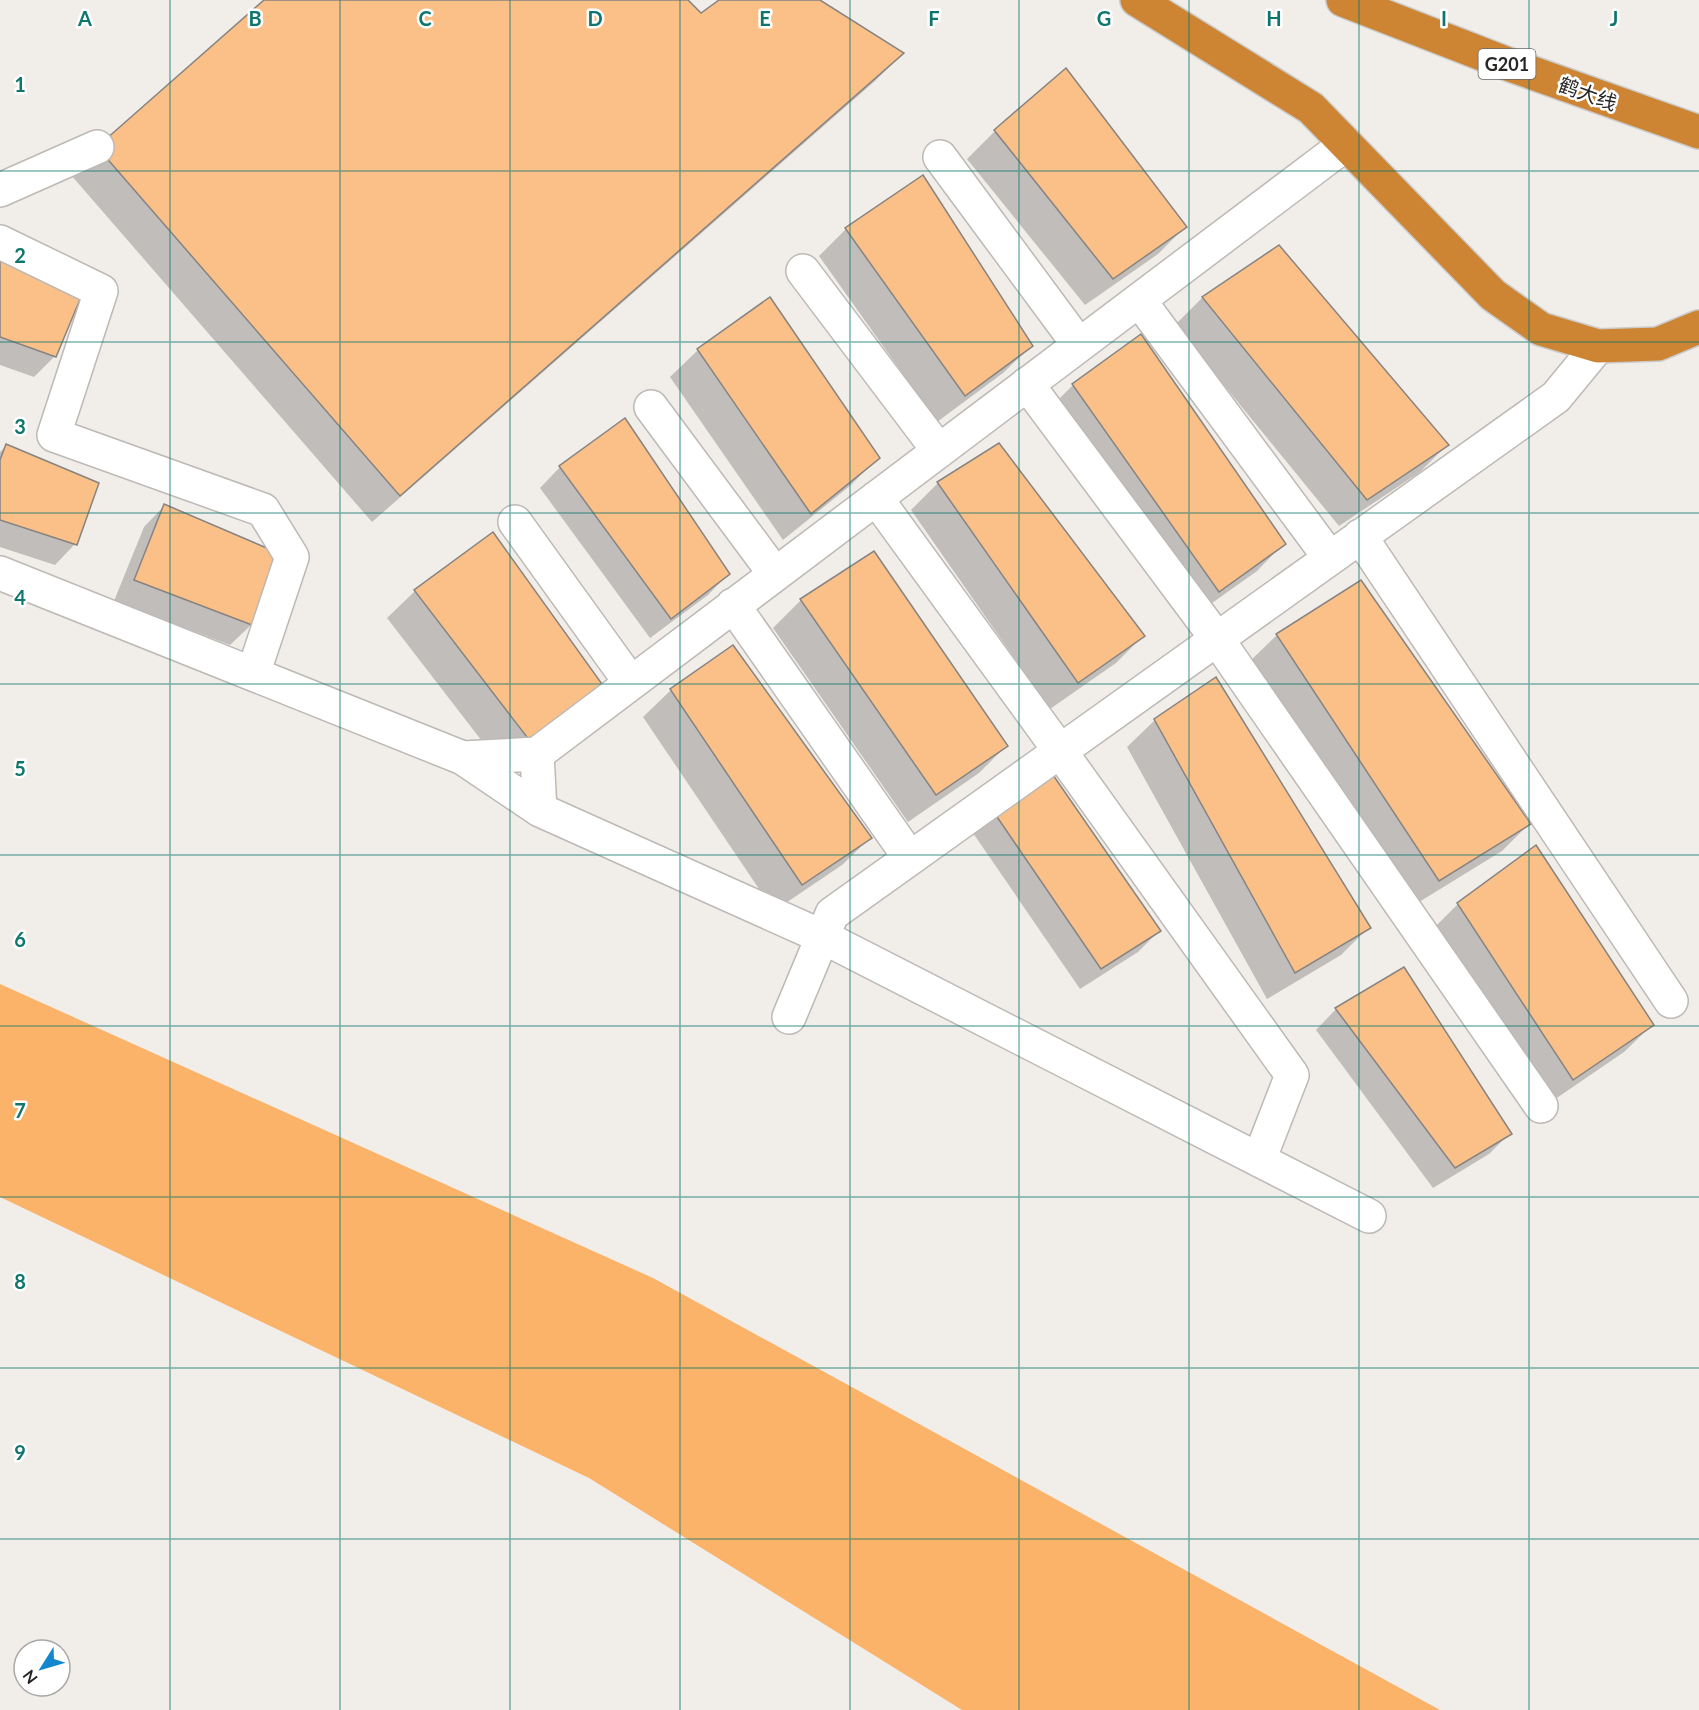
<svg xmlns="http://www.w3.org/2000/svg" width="1699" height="1710" viewBox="0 0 1699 1710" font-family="Lato,'Noto Sans SC',sans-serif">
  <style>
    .water { fill: #fbb269 }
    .shadow { fill: #0003 }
    .building { fill: #fac087; stroke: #878380; stroke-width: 1.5 }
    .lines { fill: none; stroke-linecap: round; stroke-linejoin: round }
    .street-casing { stroke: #bdb9b6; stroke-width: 36 }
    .highway-casing { stroke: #cbcbca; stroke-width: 36 }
    .street { stroke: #fff; stroke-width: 33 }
    .highway { stroke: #cd8433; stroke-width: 33 }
    .grid { fill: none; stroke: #0f766e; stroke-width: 1.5; stroke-opacity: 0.55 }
    .labels { text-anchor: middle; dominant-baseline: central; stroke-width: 5; stroke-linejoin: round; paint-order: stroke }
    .shield { fill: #fff; stroke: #686666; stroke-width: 1.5 }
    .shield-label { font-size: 18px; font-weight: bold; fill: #272524 }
    .street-label { font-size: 20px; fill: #272524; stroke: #fff }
    .grid-label { font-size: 20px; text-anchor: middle; font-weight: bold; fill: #0f766e; stroke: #fff; stroke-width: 5; stroke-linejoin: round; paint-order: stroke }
  </style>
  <rect width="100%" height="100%" fill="#f1ede9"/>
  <!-- water -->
  <path class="water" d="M0,984l653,294 787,432h-478l-373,-232 -589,-281z"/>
  <!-- shadow -->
  <path class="shadow" d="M266,0h420l15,15 21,-15h96l84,54 -27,27 -503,441 -301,-347z
    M1066,70l119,157 -27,27 -73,51 -118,-146 28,-28z
    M846,229l185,117 -28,27 -66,49 -118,-166z
    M1279,247l168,198 -27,27 -81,54 -164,-201 27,-27z
    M0,262l55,94 -21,21 -34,-12z
    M769,299l109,158 -27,28 -68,55 -113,-163 28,-27z
    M1140,336l144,207 -27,28 -66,47 -146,-205 28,-28z
    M6,446l91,38 -22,60 -20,21 -55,-18v-95z
    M560,467l168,107 -20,21 -58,43 -110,-150z
    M938,483l205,153 -27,27 -66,46 -139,-199z
    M164,506l87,119 -21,20 -116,-44 30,-74z
    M492,534l108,150 -98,83 -115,-149 28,-27z
    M873,553l133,193 -27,27 -71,49 -135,-194 28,-28z
    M1277,635l252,189 -27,27 -91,56 -162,-245z
    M671,690l199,148 -28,27 -68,46 -131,-194z
    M1155,720l214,207 -28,28 -74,44 -140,-252z
    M994,812l165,119 -21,21 -58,37 -107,-156z
    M1458,904l194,121 -28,27 -79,54 -114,-175z
    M1336,1009l174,124 -21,21 -56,34 -117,-158z"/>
  <!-- building -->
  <path class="building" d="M264,0h424l13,13 18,-13h101l84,53 -504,443 -303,-349z
    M1066,68l121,159 -74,52 -119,-149z
    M923,175l110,171 -68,50 -120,-168z
    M1279,245l170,200 -82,55 -165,-203z
    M0,260l81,37 -25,60 -56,-20z
    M770,297l110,161 -69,56 -114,-165z
    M1141,334l145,210 -67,48 -147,-208z
    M625,418l105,156 -59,45 -112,-153z
    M999,443l146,193 -67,47 -141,-201z
    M6,444l93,39 -22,62 -77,-25v-60z
    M164,504l112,48 -24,73 -118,-45z
    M493,532l109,152 -72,57 -116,-151z
    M874,551l134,195 -72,49 -136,-196z
    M1361,580l170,244 -92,57 -163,-247z
    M733,645l139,193 -70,47 -132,-196z
    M1216,677l155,251 -76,45 -141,-254z
    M1053,775l108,156 -60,38 -108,-158z
    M1536,845l118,180 -81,55 -116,-177z
    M1404,967l108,167 -57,34 -120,-160z"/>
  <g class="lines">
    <defs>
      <path id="street" d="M940,157l139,188
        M0,190l97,-43
        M0,242l101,49 -47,144 209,75 29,47 -39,117
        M803,271l136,180
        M1139,300l191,258
        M1027,384l190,255 324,467
        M651,407l124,167
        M876,498l184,253 232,324 -33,85
        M515,522l116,161
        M1360,536l311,465
        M0,573l463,185 74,-4 809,-610
        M733,605l177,253
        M537,754l3,56 283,127 546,279
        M463,758l77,52
        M789,1017l43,-103 724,-517 42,-51"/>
      <path id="highway" d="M1137,0l174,108 182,187 48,34 57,17 60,-2 41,-17
        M1343,0l170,66 186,66"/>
    </defs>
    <!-- street casing -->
    <use href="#street" class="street-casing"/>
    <!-- highway casing -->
    <use href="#highway" class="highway-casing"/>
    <!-- street -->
    <use href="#street" class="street"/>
    <!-- highway -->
    <use href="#highway" class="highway"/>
  </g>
  <!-- grid -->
  <path class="grid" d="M170,0v1710M340,0v1710M510,0v1710M680,0v1710M850,0v1710M1019,0v1710M1189,0v1710M1359,0v1710M1529,0v1710M0,171h1699M0,342h1699M0,513h1699M0,684h1699M0,855h1699M0,1026h1699M0,1197h1699M0,1368h1699M0,1539h1699"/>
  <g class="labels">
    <!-- shield labels -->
    <rect class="shield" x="1478.5" y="49" width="57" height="30" rx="4.5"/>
    <g class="shield-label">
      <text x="1507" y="64">G201</text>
    </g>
    <!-- street labels -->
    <g class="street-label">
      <text transform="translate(1588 93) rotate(20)">鹤大线</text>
    </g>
  </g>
  <g class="grid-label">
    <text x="85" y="26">A</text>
    <text x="255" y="26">B</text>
    <text x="425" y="26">C</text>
    <text x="595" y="26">D</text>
    <text x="765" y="26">E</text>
    <text x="934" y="26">F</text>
    <text x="1104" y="26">G</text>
    <text x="1274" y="26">H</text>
    <text x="1444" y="26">I</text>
    <text x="1614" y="26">J</text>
    <text x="20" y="92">1</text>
    <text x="20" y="263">2</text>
    <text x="20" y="434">3</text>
    <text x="20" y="605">4</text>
    <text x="20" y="776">5</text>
    <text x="20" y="947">6</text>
    <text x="20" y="1118">7</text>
    <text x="20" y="1289">8</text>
    <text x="20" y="1460">9</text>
  </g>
  <!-- north arrow -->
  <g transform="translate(42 1668) rotate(233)"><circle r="28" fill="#ffffff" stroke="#a9a8a7" stroke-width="1.5"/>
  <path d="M0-4.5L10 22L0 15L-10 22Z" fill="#1486cf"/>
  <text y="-9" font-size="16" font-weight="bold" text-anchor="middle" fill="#272524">N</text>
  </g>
</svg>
